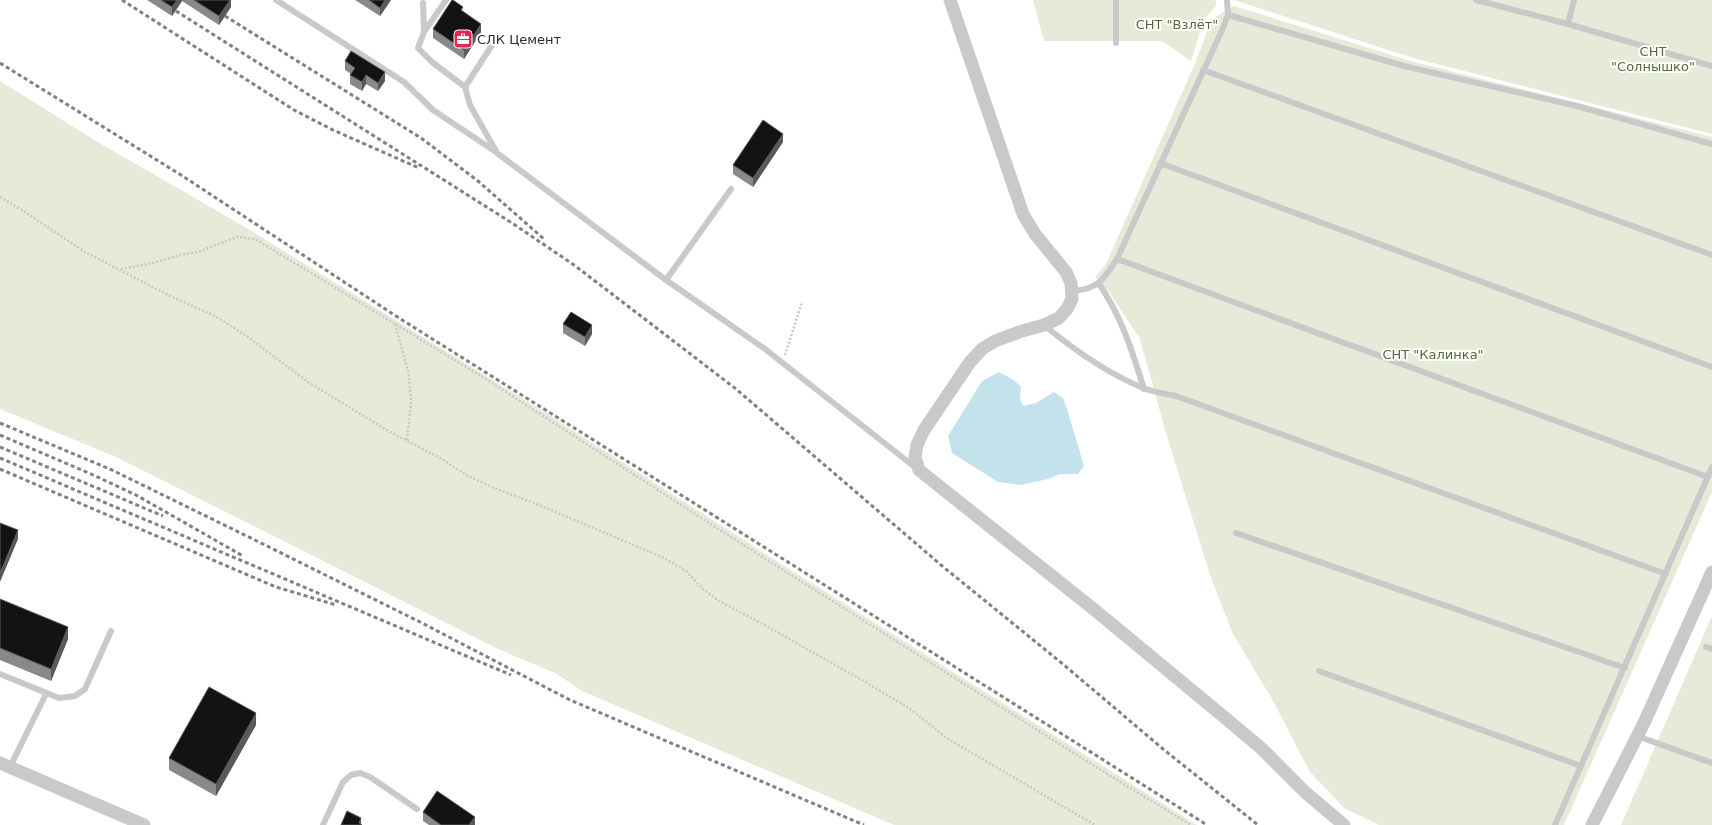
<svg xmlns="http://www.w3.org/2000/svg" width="1712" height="825" viewBox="0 0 1712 825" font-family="'DejaVu Sans',sans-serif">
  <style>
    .green { fill: #e5ebd8 }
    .water { fill: #c3e2ec }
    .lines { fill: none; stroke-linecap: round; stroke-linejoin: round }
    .path { stroke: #c9c9c9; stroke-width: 2.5; stroke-dasharray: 2 2; stroke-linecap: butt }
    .lane { stroke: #c9c9c9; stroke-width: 6 }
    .street { stroke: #c9c9c9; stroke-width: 13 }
    .rail { stroke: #818181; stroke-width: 3; stroke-dasharray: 4 3; stroke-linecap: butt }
    .wall { fill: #898989 }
    .shaded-wall { fill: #5a5a5a }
    .building { fill: #131313; stroke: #5a5a5a }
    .labels { text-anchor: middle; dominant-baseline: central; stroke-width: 4; stroke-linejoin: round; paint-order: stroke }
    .park-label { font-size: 13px; fill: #566938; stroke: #fff }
    .poi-label { font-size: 13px; fill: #2c2c2c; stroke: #fff; text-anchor: start }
  </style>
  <rect width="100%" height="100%" fill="#fff"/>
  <!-- green -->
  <path class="green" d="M1033,0h183v6l-12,13 -13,42 -29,-20h-118z
    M1234,0h478v134l-299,-76z
    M1234,6l177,55 301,76v355l-148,333h-185l-35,-17 -34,-36 -37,-71 -41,-69 -22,-57 -44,-142 -26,-94 -31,-47 -14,-15 11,-13 88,-198 18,-47z
    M0,81l96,60 149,86 301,186 232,149 419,263h-303l-312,-134 -25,-17 -59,-25 -382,-192 -116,-48z
    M1712,616v209h-91z"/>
  <!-- water -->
  <path class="water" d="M999,372l15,8 7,7 -1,12 3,7 13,-3 18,-11 9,6 5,14 16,54 -6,8h-18l-12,5 -27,6 -23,-3 -46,-29 -4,-17 34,-55z"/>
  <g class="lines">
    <!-- path -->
    <path class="path" d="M0,197l22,13 63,42 87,45 43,19 30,19 63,47 82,50 52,27 24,16 28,13 45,17 123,52 24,14 17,18 16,12 40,21 103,58 47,28 39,31 147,86
      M121,269l32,-6 27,-8 18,-3 39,-15 18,2 226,137 256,165 375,236 79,48
      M395,324l14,51 2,28 -4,37
      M785,355l17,-53"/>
    <!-- lane -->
    <path class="lane" d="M276,0l128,82 29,28 63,42
      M1116,0v43
      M1476,0l92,24 144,42
      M423,3l1,29 -6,16 14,14 33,25 5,18 27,48 169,127 99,69 151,119
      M1228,15l176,51 173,40 135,38
      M1568,24l6,-24
      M424,32l22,-32
      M1203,70l509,185
      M465,87l29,-45
      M1160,163l552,204
      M1117,259l591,218
      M666,280l65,-91
      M1099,284c23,33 33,67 45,105
      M1072,291c25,-1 32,-12 45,-32l106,-231 5,-13 -1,-15
      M1044,325c30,25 63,48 99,63 10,4 22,6 33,8l490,178
      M1236,533l389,135
      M1706,647l6,2
      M1319,671l262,95
      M0,674l59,24 16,-2 10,-7 26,-58
      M1637,736l75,27
      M10,767l36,-73
      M323,825l20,-43 8,-7 9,-2 10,4 47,32
      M1555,825l157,-358"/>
    <!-- street -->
    <path class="street" d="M950,0l73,214 12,20 31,38 5,11 1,16 -5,10 -8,9 -15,7 -22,6 -27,10 -13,8 -12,13 -46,68 -7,15 -2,12 4,13 177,141 122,101 43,36 45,45 38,32
      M0,763l144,62
      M1592,825l52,-102 68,-151"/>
    <!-- rail -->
    <path class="rail" d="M122,0l172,110 39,20 86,38
      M176,11l336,212 62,42 76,58 86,66 205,176 123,100 99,84 95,76
      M225,16l196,122 57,43 66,58
      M0,63l181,112 218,143 808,507
      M0,423l112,47 151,74 159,79 148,77 294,125
      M0,435l91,39 45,21 107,61
      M0,447l163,69
      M0,458l511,217
      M0,469l276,118 60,18"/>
  </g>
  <!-- wall -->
  <path class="wall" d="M147,0h84v7l-12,18 -37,-24 -10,15z
    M355,0h36l-11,16z
    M463,12l18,20 -17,27 -31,-21v-9z
    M345,61l40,20 -7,10 -12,-7 -4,7 -12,-7v-9l1,-1 -6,-4z
    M783,142l-30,45 -20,-13v-9z
    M563,324l29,10 -7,12 -22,-13z
    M0,599l68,40 -17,42 -51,-21z
    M256,725l-40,71 -47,-26v-12z
    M423,812l52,13h-46l-6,-4z"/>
  <!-- shaded-wall -->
  <path class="shaded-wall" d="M177,0h5v1l-10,15v-9z
    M230,0h1v7l-12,18v-9z
    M385,0h6l-11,16v-8z
    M481,24v8l-17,27v-9z
    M385,72v9l-7,10v-8z
    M366,75v9l-4,7v-9z
    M783,134v8l-30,45v-9z
    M592,325v9l-7,12v-9z
    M18,530v9l-18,43v-9z
    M68,627v12l-17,42v-12z
    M256,713v12l-40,71v-12z
    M475,817v8h-6z
    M361,818v7l-2,-2z"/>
  <!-- building -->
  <path class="building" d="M161,0h16l-5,7z
    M194,0h36l-11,16z
    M369,0h16l-5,8z
    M452,0h1l10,7 -2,3 20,14 -17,26 -31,-21z
    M351,51l34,21 -7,11 -12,-8 -4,7 -12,-7 5,-7 -10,-7z
    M763,120l20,14 -30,44 -20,-13z
    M571,312l21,13 -7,12 -22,-13z
    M0,523l18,7 -18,43z
    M0,599l68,28 -17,42 -51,-21z
    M209,687l47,26 -40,71 -47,-26z
    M437,791l38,26 -6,8h-28l-18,-13z
    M347,811l14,7 -2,5 3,2h-21z"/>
  <!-- icons -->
  <defs>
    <symbol id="office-square" viewBox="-11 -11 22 22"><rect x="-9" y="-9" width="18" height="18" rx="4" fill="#ed254e" stroke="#fff"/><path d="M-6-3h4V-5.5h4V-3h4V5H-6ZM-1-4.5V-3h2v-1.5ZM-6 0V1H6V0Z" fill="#fff"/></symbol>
  </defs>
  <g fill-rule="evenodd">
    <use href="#office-square" x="452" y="28" width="22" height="22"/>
  </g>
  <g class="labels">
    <!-- park labels -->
    <g class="park-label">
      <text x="1177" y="24">СНТ "Взлёт"</text>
      <text x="1653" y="51">СНТ<tspan x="1653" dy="15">"Солнышко"</tspan></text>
      <text x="1433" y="354">СНТ "Калинка"</text>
    </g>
    <!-- poi labels -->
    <g class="poi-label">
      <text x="477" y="39">СЛК Цемент</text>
    </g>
  </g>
</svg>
